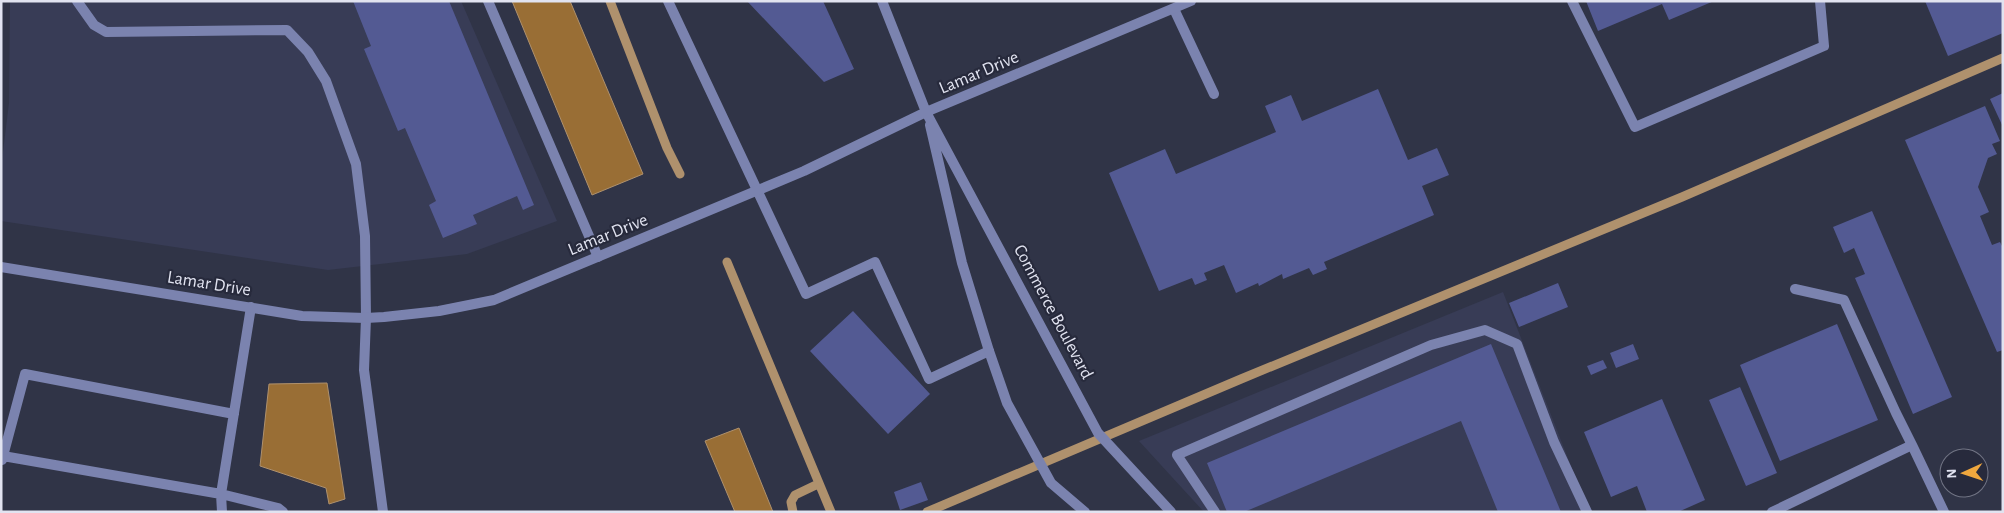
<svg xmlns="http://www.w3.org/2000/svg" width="2004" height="513" viewBox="0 0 2004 513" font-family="'Alegreya Sans',sans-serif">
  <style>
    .built { fill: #383c56 }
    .water { fill: #996e35; stroke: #af916d }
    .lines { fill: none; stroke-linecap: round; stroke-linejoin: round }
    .stream { stroke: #af916d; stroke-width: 9 }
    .building { fill: #535a93 }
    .lane { stroke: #7b83af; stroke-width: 10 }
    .street { stroke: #7b83af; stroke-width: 10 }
    .labels { text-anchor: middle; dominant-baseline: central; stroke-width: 4.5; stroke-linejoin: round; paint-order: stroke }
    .street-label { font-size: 18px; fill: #e1e3f0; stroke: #272a3c }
  </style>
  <rect width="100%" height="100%" fill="#303447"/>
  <!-- built -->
  <path class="built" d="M10,1h451l96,220 -90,33 -139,16 -327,-49v-53l8,-65z
    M1503,292l86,220h-385l-65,-71z"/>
  <!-- water -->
  <path class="water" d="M512,1h58l73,173 -51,21z
    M327,383l18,116 -16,5 -3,-16 -66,-22 9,-82z
    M739,428l34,84h-38l-30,-71z"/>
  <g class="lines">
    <!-- stream -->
    <path class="stream" d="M610,1l57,147 13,26
      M727,262l104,250
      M793,512l-2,-10 4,-7 23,-11
      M927,512l314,-133 441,-182 321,-139"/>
  </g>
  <!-- building -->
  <path class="building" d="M353,1h96l85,204 -11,5 -6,-14 -44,19 4,9 -34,14 -14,-33 7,-4 -31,-73 -7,3 -34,-82 7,-3z
    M747,1h76l31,68 -30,13z
    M1586,1h128l-45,19 -7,-16 -64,27z
    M1925,1h78v32l-55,23z
    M1378,89l30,71 29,-12 12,27 -27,11 12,29 -110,47 3,7 -14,6 -4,-7 -26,11 -1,-5 -23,12 -1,-3 -22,10 -12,-28 -20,8 3,7 -12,5 -3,-7 -33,13 -50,-118 56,-24 11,25 100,-42 -11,-26 26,-11 11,26z
    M2003,93v34l-13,-28z
    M1985,106l15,35 -8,3 5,10 -9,4 -10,29 11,25 -9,4 12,29 8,-3 3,6v102l-6,2 -92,-212z
    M1872,211l80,186 -39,17 -58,-136 10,-4 -11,-26 -10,5 -11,-26z
    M1558,283l10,24 -49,20 -10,-24z
    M853,311l77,83 -42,40 -78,-83z
    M1837,324l41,96 -98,41 -40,-96z
    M1491,344l70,168h-63l-37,-91 -217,91h-17l-20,-49z
    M1633,344l6,15 -23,9 -6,-15z
    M1603,360l4,8 -16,7 -4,-9z
    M1740,387l37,86 -31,13 -37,-86z
    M1662,399l43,101 -27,12h-31l-10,-26 -26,11 -27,-65z
    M921,482l7,18 -28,10 -6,-18z"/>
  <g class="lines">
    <!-- lane -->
    <path class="lane" d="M77,1l17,24 12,7 181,-2 21,22 18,29 30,83 9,72 1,82 -2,52 19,142
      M488,1l110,256
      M668,1l138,293 69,-32 54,117 60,-28
      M1572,1l63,126 189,-81 -4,-45
      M1174,9l40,85
      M1795,289l49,11 52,113 16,32
      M251,307l-30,187 57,14 5,4
      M3,456l22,-82 209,40
      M2,460l1,-4 218,38 1,18
      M1215,512l-38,-57 254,-110 54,-15 32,14 37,98 33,70
      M1772,512l140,-67 32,67"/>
    <!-- street -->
    <path class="street" d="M882,1l44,111 172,321 73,79
      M930,125l32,138 27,88 18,52 44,80 34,29
      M1,267l301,49 64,2 18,-1 55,-6 55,-11 310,-129 122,-59 265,-111"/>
  </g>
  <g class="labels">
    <!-- street labels -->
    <g class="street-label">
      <text transform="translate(979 73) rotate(-23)">Lamar Drive</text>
      <text transform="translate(608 235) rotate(-22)">Lamar Drive</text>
      <text transform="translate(209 284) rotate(9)">Lamar Drive</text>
      <text transform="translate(1053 312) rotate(62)">Commerce Boulevard</text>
    </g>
  </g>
  <!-- border -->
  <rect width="2004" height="513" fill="none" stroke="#e1e3f0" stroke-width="5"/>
  <!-- north arrow -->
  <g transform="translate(1964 473) rotate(267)"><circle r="24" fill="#272a3c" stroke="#717484"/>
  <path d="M0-4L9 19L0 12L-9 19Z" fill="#efa73e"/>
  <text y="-8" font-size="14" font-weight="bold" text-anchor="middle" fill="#e1e3f0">N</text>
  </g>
</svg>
